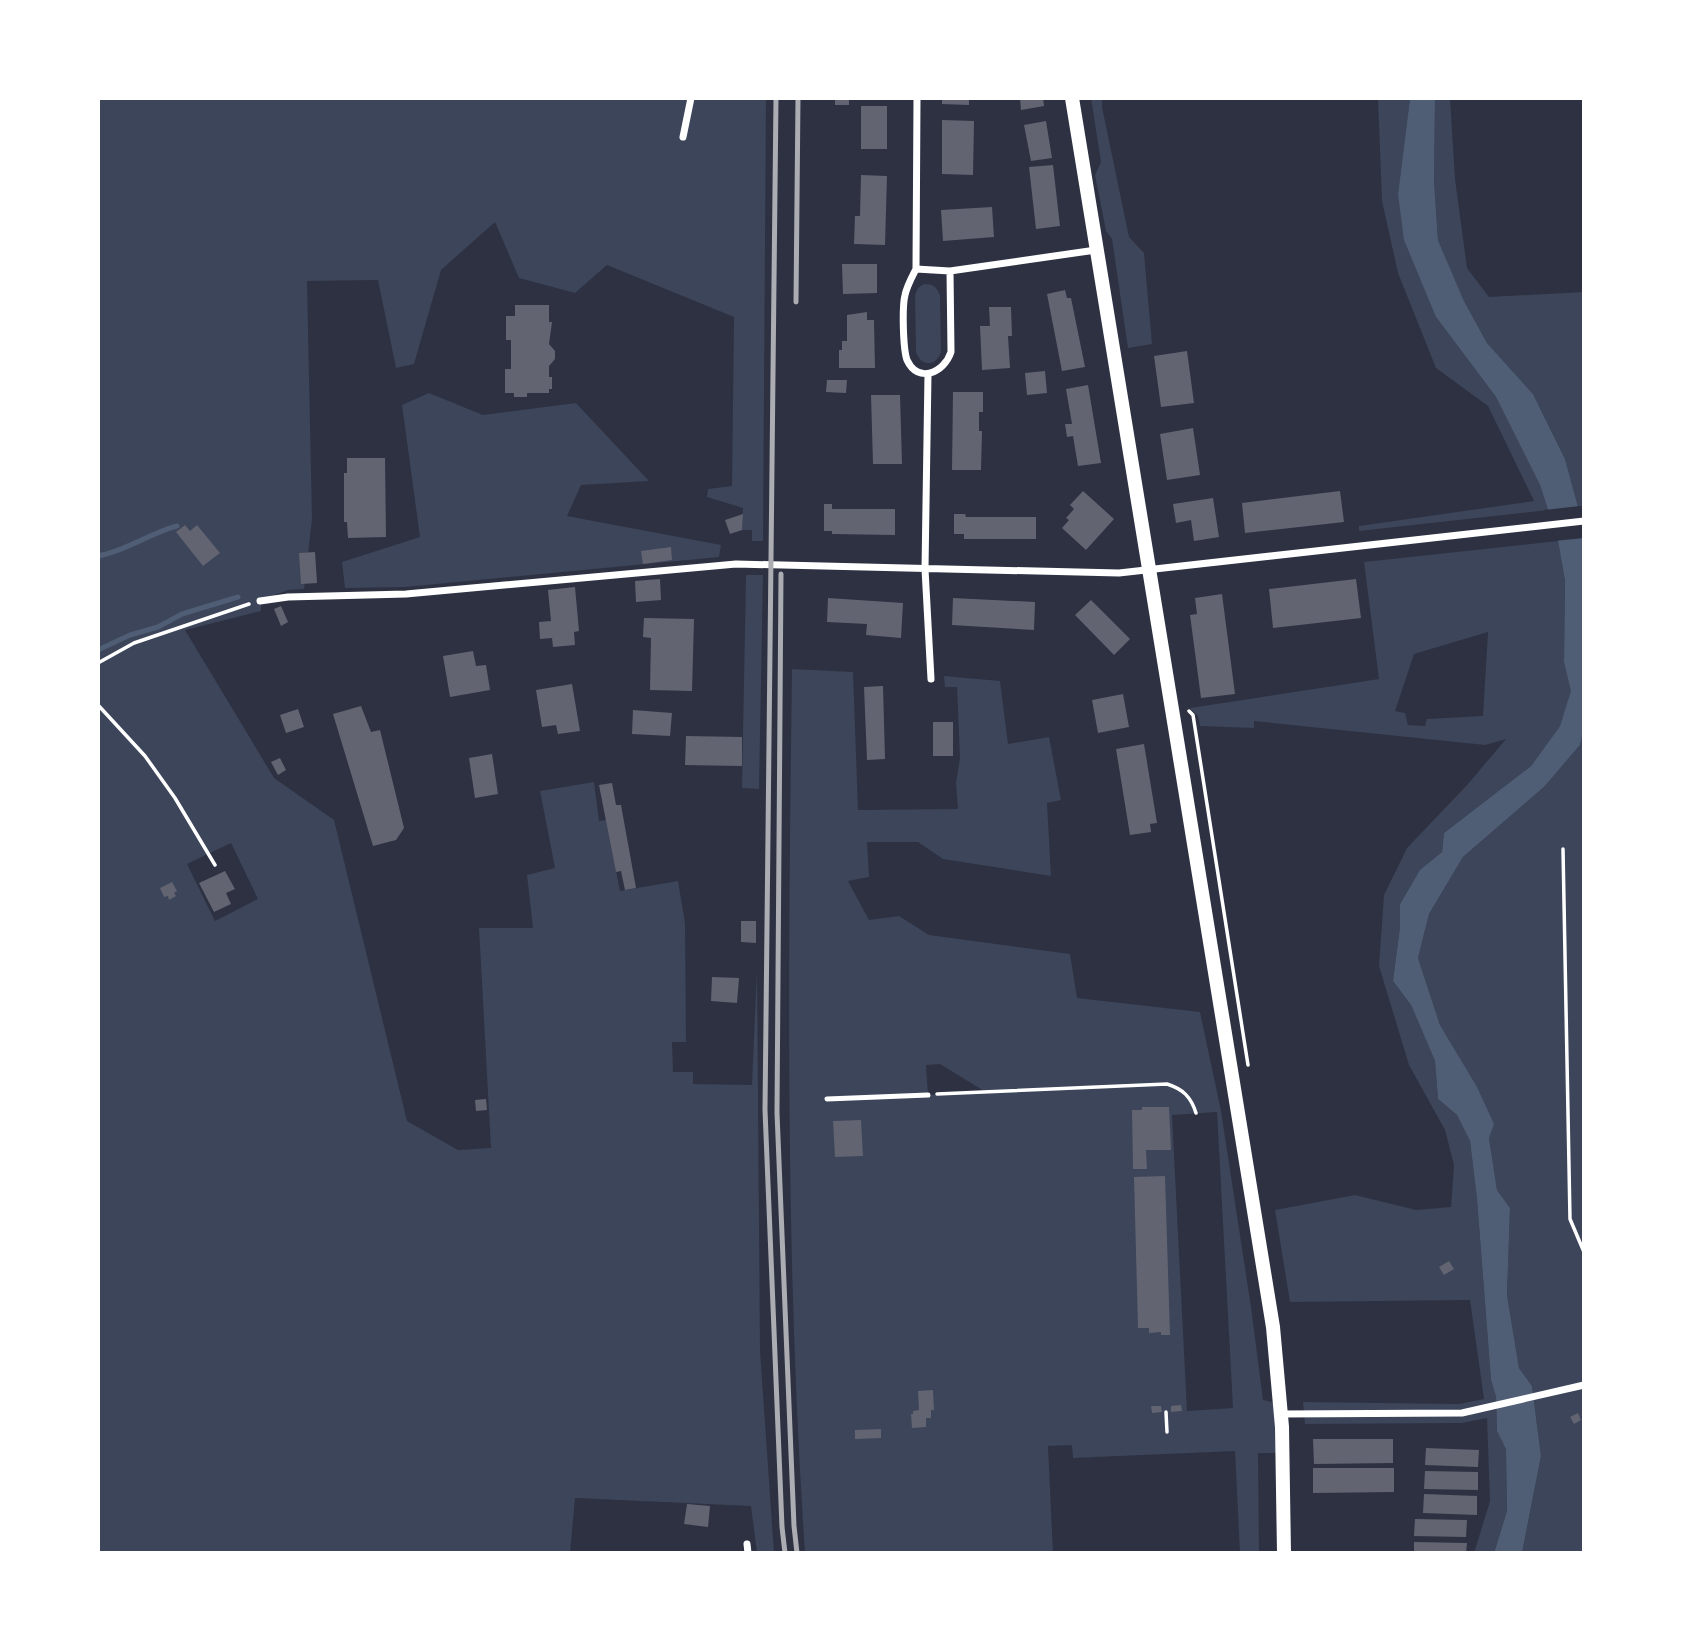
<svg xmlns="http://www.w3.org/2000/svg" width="1682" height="1651" viewBox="0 0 1682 1651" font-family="'PT Sans Narrow',sans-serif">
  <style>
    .green { fill: #3c4559; fill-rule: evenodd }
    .water { fill: #4f5d75 }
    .pier { fill: #2d3142 }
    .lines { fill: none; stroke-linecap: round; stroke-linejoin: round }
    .stream { stroke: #4f5d75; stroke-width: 5 }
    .building { fill: #626471 }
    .path { stroke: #fff; stroke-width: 3.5 }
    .service { stroke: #fff; stroke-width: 5 }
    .minor { stroke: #fff; stroke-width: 7 }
    .secondary { stroke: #fff; stroke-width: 14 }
    .rail { stroke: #abadb3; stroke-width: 5 }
  </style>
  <rect width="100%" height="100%" fill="#2d3142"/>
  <!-- green -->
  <path class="green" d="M98,98h668l-3,443h-11v-11h-10l1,-22 -36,-11 1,-8 24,-3 2,-169 -127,-52 -32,28 -56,-15 -24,-56 -54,48 -27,94 -18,4 -18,-88 -71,1 5,238 -8,70 -16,1 -27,10v11l-76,19 89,148 60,42 73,301 51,29 33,-2 -12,-220h54l-6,-53 28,-7 -15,-77 54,-9 5,39 7,-1 14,71 58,-10 7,42 1,119h-14l1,30h20v12l59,1 5,-115 3,381 14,202h-17l-6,-47 -176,-8 -5,55h-472zM231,843l27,56 -43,22 -28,-57z
    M1091,98h11v9l27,130 15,16 8,91 -24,4 -16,-109 -6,-8 -11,-56 6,-13z
    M1378,98h32l-12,96 38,123 60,80 44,88 8,25 -189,21v-5l175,-25 -46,-95 -52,-38 -38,-95 -16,-72z
    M1435,98h15l5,81 12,89 22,29 95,-5v214h-8l-11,-47 -32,-65 -46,-51 -23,-42 -26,-61 -4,-59z
    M924,284c9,0 13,3 16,11l1,57c-5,15 -20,15 -25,0l-1,-57 3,-7z
    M429,393l54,22 93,-12 73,78 -68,4 -14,31 154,29 -2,12 -314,30 -60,1 -3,-26 78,-25 -18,-132z
    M1558,541l7,40 -1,81 8,29 -12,35 -29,40 -87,67 -2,19 -22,19 -20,33v23l-7,54 18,24 24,56 3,38 19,16 13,26 7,58 14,181 5,17 1,34 9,17 1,63 -13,42h-20l16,-52 -3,-83 -25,5 -157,1 -2,-22 156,2 25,-5 -14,-99 -180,2 -15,-92 80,-15 61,15 35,-3 3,-42 -9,-35 -36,-65 -30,-99 5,-71 23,-47 61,-64 38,-45 -21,6 -231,-24v7l-54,-2 -2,-10 -8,-8 189,-29 -15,-117zM1488,632l-5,84 -56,3 -2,7 -17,-1 -3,-12 -10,-2 19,-57z
    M746,575h17l-4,214 -17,-1z
    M792,669l61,3 5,138 100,-1 -2,-26 4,-25 -3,-71h-12l-1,-11 56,5 8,63 41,-7 12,63 -14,3 4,73 -108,-17 -25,-17h-51l2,35 -21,4 21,39 30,-4 30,19 141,19 7,44 123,14 21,99 30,196 12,93 17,4 2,49h-24l1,100h-19l-5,-102 -162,7 -1,-13 -24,1 5,107h-248c-20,-295 -17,-589 -13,-884zM940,1064l44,27v1l-56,3 -2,-30zM1217,1112l16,296 -46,3 -15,-296z
    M1584,728v825h-62l19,-97 -9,-70 -13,-18 -12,-73 3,-87 -13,-18 -8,-52 -13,-53 -36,-60 -22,-67 11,-44 34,-57 81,-70 36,-42z"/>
  <!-- water -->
  <path class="water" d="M1410,98h25l-1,83 4,59 26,61 23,42 46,51 32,65 19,71v198l-4,17 -36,42 -81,70 -34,57 -11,44 22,67 36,60 18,39 -5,14 8,52 13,18 -3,87 12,73 13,18 9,70 -19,97h-28l13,-42 -1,-62 -9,-18 -1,-34 -5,-17 -14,-181 -7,-58 -13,-26 -19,-16 -3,-38 -24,-56 -18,-24 7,-54v-23l20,-34 22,-18 2,-19 87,-67 29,-40 11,-35 -7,-29 1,-81 -7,-40 -18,-56 -44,-88 -60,-80 -32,-77 -6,-46z"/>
  <!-- pier -->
  <path class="pier" d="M1580,506l4,13v19l-30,3 -10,-31z"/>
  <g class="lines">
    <!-- stream -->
    <path class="stream" d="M98,556c28,-5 52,-23 79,-30
      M98,650l32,-15 28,-8 24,-13 56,-17"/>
  </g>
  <!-- building -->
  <path class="building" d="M835,98h14v7h-14z
    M942,98h27v7l-27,-1z
    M1020,98h23l1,8 -23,4z
    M861,106h26v43h-26z
    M942,120l32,1 -1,54 -31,-1z
    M1046,121l6,37 -21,3 -7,-36z
    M1053,165l7,61 -24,3 -7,-62z
    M861,175l26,1 -2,69 -31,-1 1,-28h5z
    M992,207l2,30 -51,4 -2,-31z
    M842,264h35v29l-34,1z
    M1065,290l2,8h4l14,69 -23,4 -15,-77z
    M515,305h34v17h3l-3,22 6,7v8l-6,7v11h3v12h-3v4h-22v4h-13v-4h-9v-24h6v-29h-5v-24h9z
    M989,307h22l1,29h-4l2,32 -28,2 -2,-44h10z
    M867,312v8h7l1,48h-36v-18h3v-9h5v-26z
    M1187,351l7,52 -33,4 -7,-51z
    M1045,371l2,22 -20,2 -2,-22z
    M827,380h20l-1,13 -20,-1z
    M1088,385l13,78 -23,3 -5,-30 -6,1 -2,-13h7l-6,-35z
    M953,392h30v20h-4v19h3l-1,39h-29z
    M871,395h29l2,69h-29z
    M1193,428l7,47 -33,5 -7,-46z
    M347,458h38l1,79 -38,1 -1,-16h-3v-49h3z
    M1083,491l31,28 -28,31 -24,-22 7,-8 -3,-2 8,-9 -4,-4z
    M1340,491l4,31 -99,11 -3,-30z
    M1213,498l6,39 -25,4 -3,-21 -15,3 -3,-19z
    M824,504h8v5h63v26l-63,-1v-3h-8z
    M743,514l-1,16 -12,4 -5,-14z
    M954,514h11l1,3h70v22h-72v-5h-10z
    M185,525l5,6 7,-6 23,28 -17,13 -27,-34z
    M671,547l1,13 -29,4 -2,-13z
    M315,552l2,31 -16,1 -2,-31z
    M660,579l1,21 -25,2 -1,-21z
    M1356,579l5,39 -88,10 -4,-39z
    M575,587l4,44 -5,1 1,13 -22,2 -1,-9 -12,1 -1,-17 12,-1 -3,-31z
    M1222,594l13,100 -34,4 -11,-83 7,-1 -2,-16z
    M828,598l75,5 -2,35 -35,-3 1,-11 -40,-2z
    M953,598l82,4 -1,28 -82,-5z
    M1091,600l39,39 -16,16 -39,-40z
    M281,606l7,16 -7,4 -7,-17z
    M644,618l50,1 -2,72 -42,-1 1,-52 -8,-1z
    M473,651l3,15 10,-1 4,25 -40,7 -7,-41z
    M572,684l8,47 -22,3 -2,-9 -14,2 -6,-37z
    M883,686l2,73 -18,1 -3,-73z
    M1123,694l6,33 -31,6 -6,-33z
    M361,706l10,26 9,-2 24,98 -8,12 -23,6 -40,-132z
    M298,709l6,18 -18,6 -6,-18z
    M633,710l39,3 -2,23 -38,-2z
    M933,722h20v34h-20z
    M686,736l56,1v29l-57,-1z
    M1144,744l13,79 -7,1 1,8 -21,3 -14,-86z
    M492,754l6,40 -23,4 -6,-40z
    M280,758l6,12 -8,5 -7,-13z
    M612,783l4,22h5l15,83 -11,2 -4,-19 -5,1 -17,-87z
    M225,871l10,18 -9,4 5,11 -17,8 -15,-29z
    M172,882l5,9 -3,2 2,3 -7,4 -1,-4 -4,1 -4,-9z
    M741,921h15v22l-15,-1z
    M712,977l27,1 -2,25 -26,-2z
    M486,1099l1,11 -11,1 -1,-11z
    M1142,1107h27l2,43h-25l1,19h-14l-1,-59h10z
    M861,1120l2,36 -28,1 -2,-36z
    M1165,1176l5,159h-9v-3l-12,1v-5h-11l-4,-151z
    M1449,1261l5,8 -10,6 -5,-8z
    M933,1390l1,20h-3v8h-5v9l-14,1 -1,-14h2v-3l6,-1 -1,-19z
    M1181,1405l1,6 -11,1v-6z
    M1151,1406h10l1,6 -10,1z
    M1578,1413l3,7 -7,4 -4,-7z
    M881,1429v9l-26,1v-9z
    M1313,1439h80v24l-79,1z
    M1426,1448l53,2 -1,17 -53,-2z
    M1313,1468h81v24l-81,1z
    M1425,1471l53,1v18l-54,-1z
    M1424,1494l53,2v19l-54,-2z
    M687,1504l23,2 -2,21 -24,-3z
    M1415,1519l52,1 -1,17 -52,-1z
    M1414,1542l53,1 -1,10h-52z"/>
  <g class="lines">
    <!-- path -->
    <path class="path" d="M98,663l36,-20 115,-39
      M98,705l47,51 30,42 40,67
      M1189,711l4,4 55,350
      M1563,849l7,370 14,33
      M937,1094l230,-10c16,5 24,13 29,29
      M1166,1412l1,20"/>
    <!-- service -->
    <path class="service" d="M827,1099l101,-4"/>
    <!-- minor -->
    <path class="minor" d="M917,98l-1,171c-4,8 -9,17 -11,26 -3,12 -2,54 2,65 11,24 37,13 44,-8l-1,-81
      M683,137l8,-39
      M916,269l34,2 146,-21
      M928,374l-3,195 6,110
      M260,601l28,-4 118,-3 330,-30 383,9 465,-52
      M1281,1414l181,-1 122,-28
      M747,1544l1,9"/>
    <!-- secondary -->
    <path class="secondary" d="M1072,98l201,1229 9,100 2,126"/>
    <!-- rail -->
    <path class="rail" d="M776,98l-11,1012 17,417 3,26
      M796,302l2,-204
      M781,574l-4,539 17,413 3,27"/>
  </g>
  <!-- border -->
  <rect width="1682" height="1651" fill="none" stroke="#ffffff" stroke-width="200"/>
</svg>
